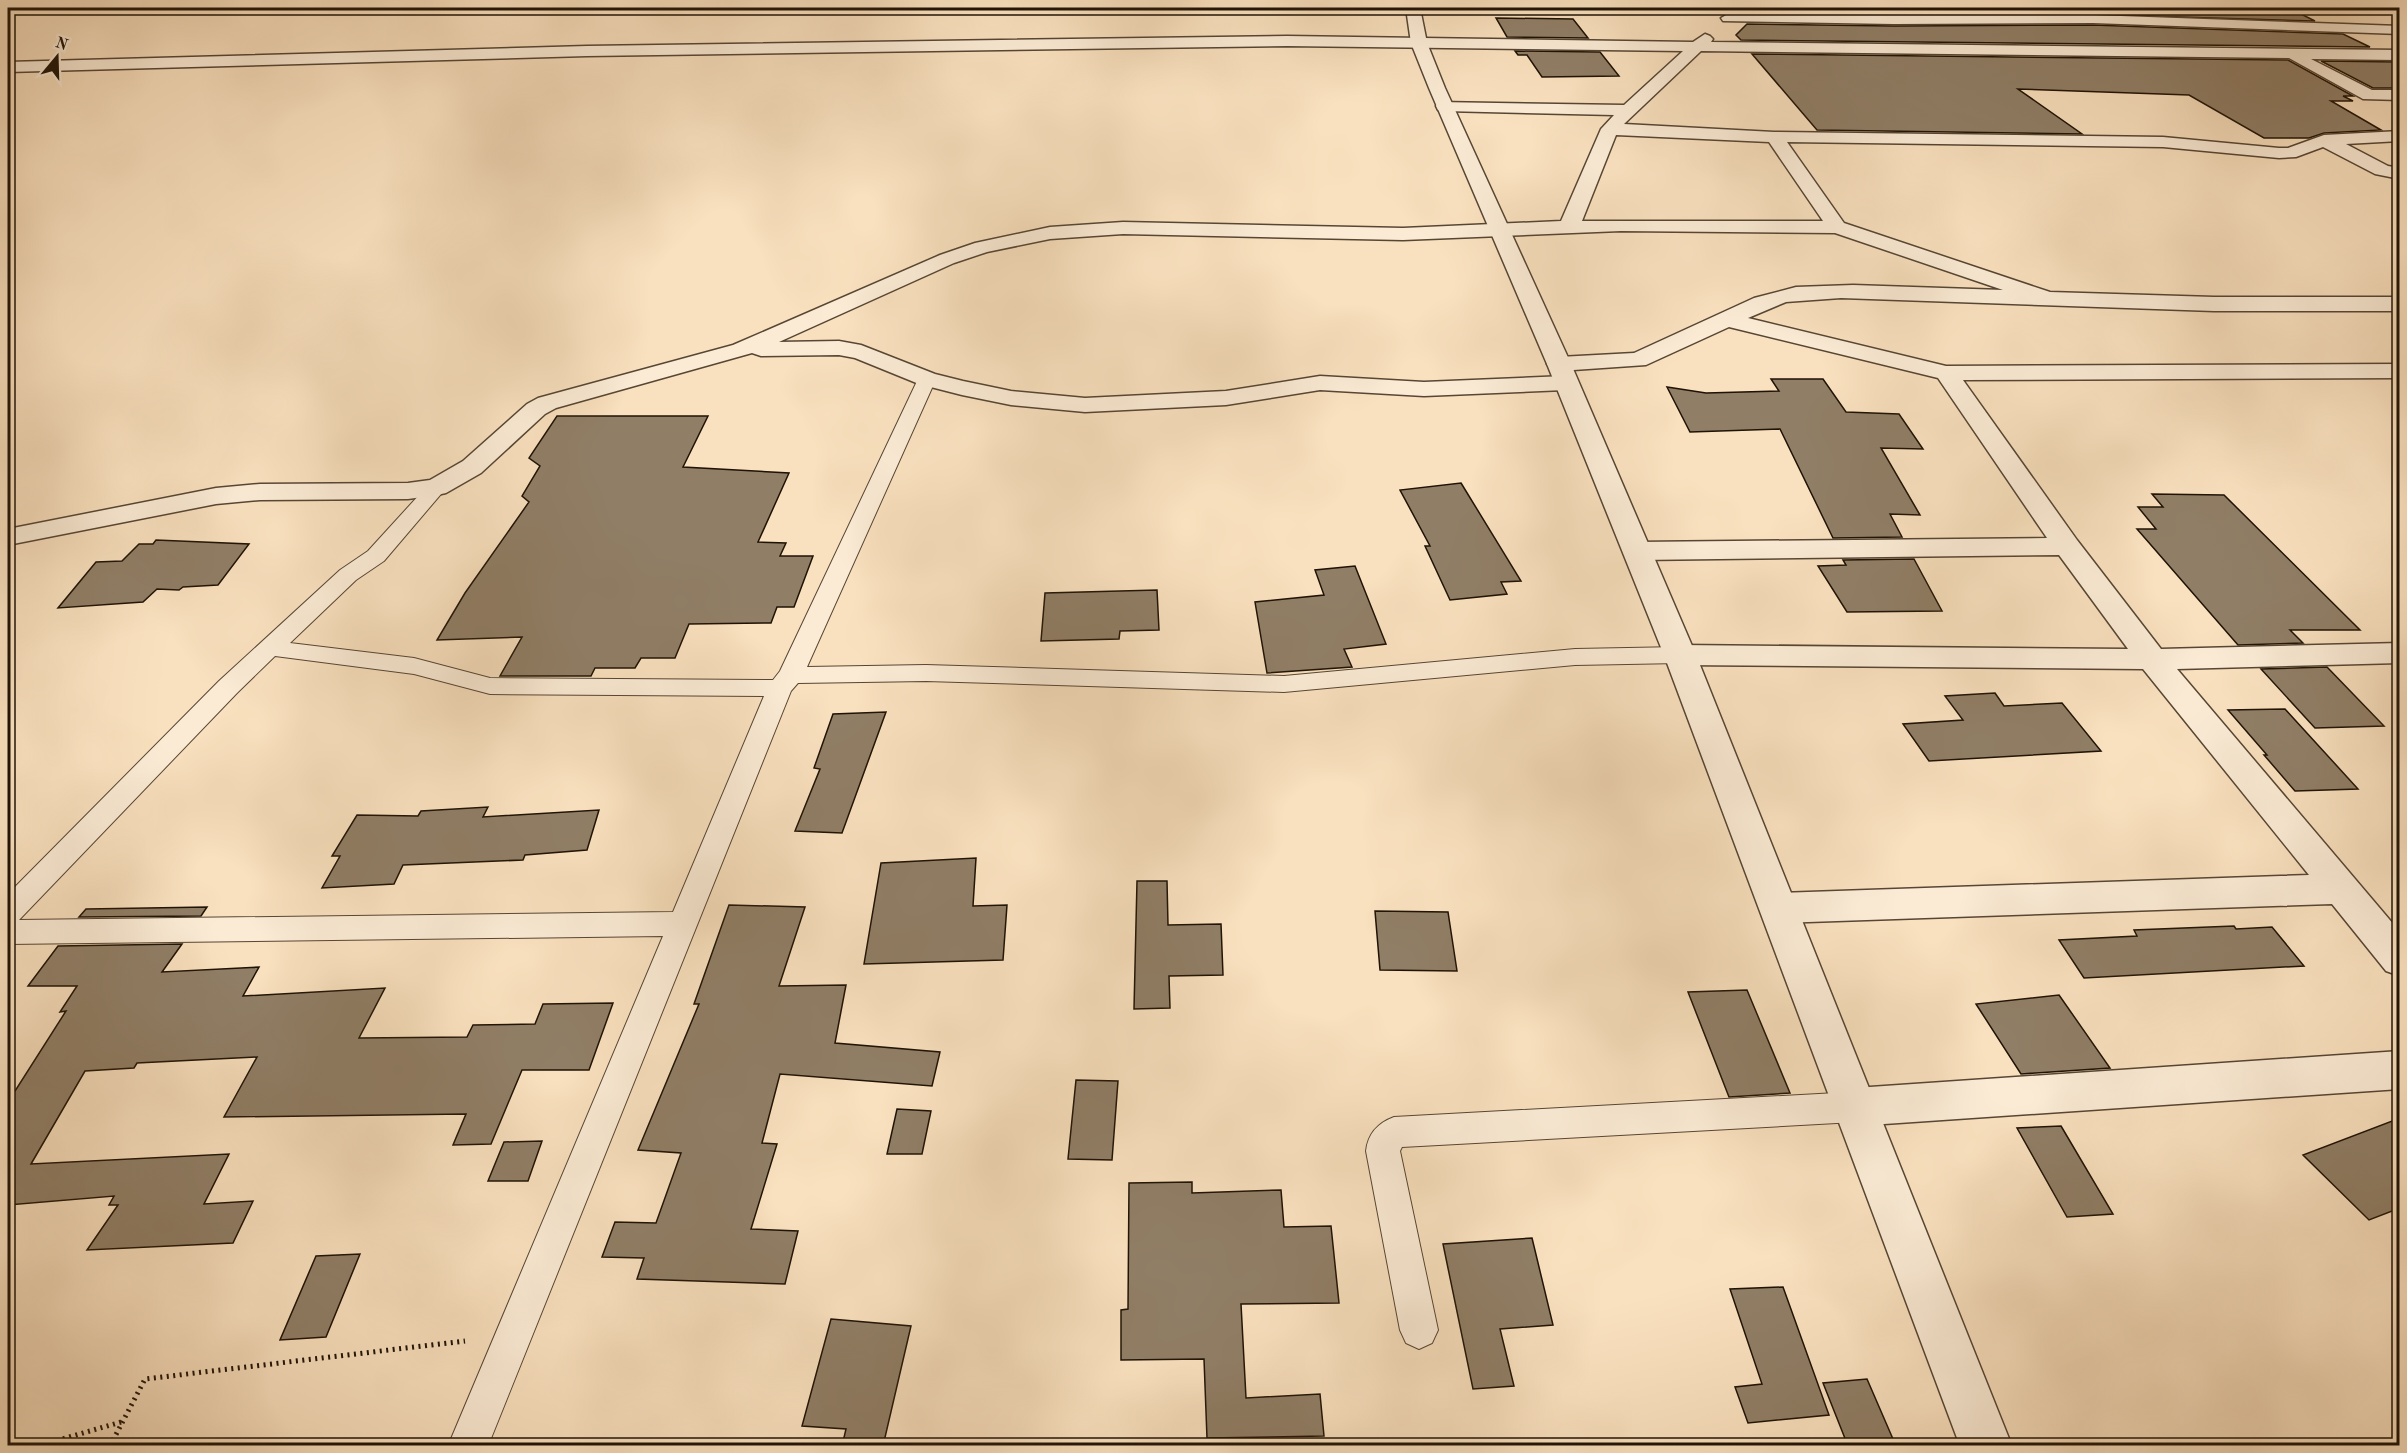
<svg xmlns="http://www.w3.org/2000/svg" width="2407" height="1453" viewBox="0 0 2407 1453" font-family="'Old Standard TT',serif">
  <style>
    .building { fill: #907e66; stroke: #1f1306; stroke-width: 1.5 }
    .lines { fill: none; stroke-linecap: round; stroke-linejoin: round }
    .service-casing { stroke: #564634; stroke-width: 2 }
    .minor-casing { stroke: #564634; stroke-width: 3 }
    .tertiary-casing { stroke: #564634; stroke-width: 3 }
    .path { stroke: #1f1306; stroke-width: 5; stroke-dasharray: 2 4.5; stroke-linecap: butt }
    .service { fill: #fbebd5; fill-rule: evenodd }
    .minor { fill: #fbebd5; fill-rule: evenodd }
    .tertiary { fill: #fbebd5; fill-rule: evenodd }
  </style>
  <rect width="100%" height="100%" fill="#f9e0be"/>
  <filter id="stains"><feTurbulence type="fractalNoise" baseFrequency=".00333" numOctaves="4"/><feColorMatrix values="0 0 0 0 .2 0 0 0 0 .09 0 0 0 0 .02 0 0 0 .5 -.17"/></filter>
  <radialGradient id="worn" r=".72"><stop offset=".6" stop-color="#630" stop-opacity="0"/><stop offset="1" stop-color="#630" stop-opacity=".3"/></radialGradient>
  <!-- building -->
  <path class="building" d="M1762,8h79l3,2 102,2h-188l6,-2z
    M2035,9h159l92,3 13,1 16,8 -274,-8z
    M1496,18l77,1 15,19 -81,-1z
    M1747,24l147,2 199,-1 250,9 27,13 -629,-7 -5,-5z
    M1515,51l85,1 19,24 -77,1 -15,-22h-9z
    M1752,54l536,6 65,36h-10l10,5h-22l50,29 -57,3 -15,5h-45l-75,-43 -171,-6 64,45 -265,-4z
    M2321,61l79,1v26h-27z
    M1771,379h52l23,33 53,2 24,35 -42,-1 39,67 -30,-1 12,23 -69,1 -53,-109 -90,3 -23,-45 39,6 73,-2z
    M557,416h151l-25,51 106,6 -31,69 28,1 -6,13h33l-19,51h-17l-6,16 -82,1 -14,34h-34l-6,10h-40l-4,8h-91l22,-39 -85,3 28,-47 64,-91 -7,-6 18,-30 -11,-8z
    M1461,483l60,98 -20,1 6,12 -57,6 -25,-54h5l-30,-56z
    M2152,494l72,1 136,135h-70l13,13 -65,2 -101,-116h19l-18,-22h25z
    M156,540l93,4 -31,41 -35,2 -4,3 -22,-1 -14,13 -85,6 38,-46 26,-1 17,-17h14z
    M1914,559l28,52 -95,1 -29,-46 28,-1 -3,-5z
    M1355,566l31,78 -42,5 8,18 -85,6 -12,-71 69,-7 -9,-25z
    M1157,590l2,40 -39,1 -1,8 -78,2 4,-48z
    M2327,667l57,59 -69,2 -54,-59z
    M1995,693l9,13 58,-3 39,48 -172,10 -26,-37 60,-4 -18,-24z
    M2285,709l73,80 -63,2 -31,-36h3l-39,-45z
    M886,712l-44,121 -47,-2 25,-62 -6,-1 19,-54z
    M488,807l-5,10 116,-7 -12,40 -62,5 -2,5 -120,5 -9,19 -72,4 18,-32h-8l25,-41 61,1 3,-5z
    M976,858l-3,48 34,-1 -4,55 -139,4 17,-101z
    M1137,881h30l1,44 53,-1 2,51 -54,1 1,32 -36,1z
    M729,905l76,2 -26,79 67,-1 -11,58 105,9 -8,34 -152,-12 -18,69 15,1 -26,85 47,2 -13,53 -148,-5 7,-21 -42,-1 13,-35 41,1 25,-70 -43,-3 61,-146h-5z
    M207,907l-6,9 -122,1 7,-8z
    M1375,911l73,1 9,59 -77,-1z
    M2234,926l2,3 36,-2 32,39 -220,12 -25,-38 78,-4 -3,-6z
    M182,944l-20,28 97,-5 -16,29 142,-8 -26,50 108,-1 6,-12 62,-1 8,-20 70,-1 -24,67h-67l-31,74 -38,1 13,-31 -242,3 33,-60 -120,6 -3,5 -49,3 -54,93 198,-10 -25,50 49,-3 -20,42 -146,7 31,-45h-9l5,-9 -106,9v-103l58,-91 -6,1 17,-26h-49l30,-40z
    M1747,990l43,103 -61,4 -41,-105z
    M2059,995l51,73 -89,6 -45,-70z
    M1076,1080l42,1 -6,79 -44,-1z
    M897,1109l34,2 -9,43h-35z
    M2400,1118v90l-31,12 -66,-65z
    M2061,1126l52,88 -46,3 -50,-89z
    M542,1141l-14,40h-40l16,-39z
    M1192,1182v11l89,-3 3,37 47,-1 8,77 -98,1 5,94 74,-4 4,42 -117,2 -3,-79 -83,1v-50l7,-1 1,-126z
    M1532,1238l21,87 -53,4 14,57 -41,3 -30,-145z
    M360,1254l-34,83 -46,3 36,-84z
    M1783,1287l46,128 -81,8 -13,-36 27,-3 -32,-95z
    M831,1319l80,7 -28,120h-41l4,-17 -44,-3z
    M1867,1379l29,67h-48l-25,-63z"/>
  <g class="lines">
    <defs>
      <path id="service" d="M927,373l7,2 2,4 -129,288 119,-2 358,11 291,-27 105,-2 9,2 3,6 -3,6 -9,2 -105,2 -291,27 -358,-11 -128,2 -7,8 -303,755h-40l215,-510 -655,8v-50l211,-213 121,-111 28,-19 62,-68 7,-2 7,2 3,4 -63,74 -28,19 -66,63 124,15 76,20 283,2 7,-9 138,-292 2,-4zM275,656l139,18 76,20 274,2 -91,216 -654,8 218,-227z
        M1855,1092l12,4 5,11 -5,11 -12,4 -453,25 -2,4 38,179 -6,13 -13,6 -13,-6 -6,-13 -34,-179c2,-18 12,-28 28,-34z"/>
      <path id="minor" d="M1728,14l365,1 307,11v8l-307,-11 -199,1 -171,-3 -2,-3z
        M1705,34l5,2 3,3 -2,3 689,8v10l-89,-1 61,31h28v10l-37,-1 -74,-41 -588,-7 -77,73 150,8 389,5 116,11h9l36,-13 76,-4v10l-54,3 42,22 12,2v11l-25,-5 -52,-27 -27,10 -17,1 -116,-11 -376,-5 57,81 206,69 164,5h186v14h-186l-373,-13 -55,4 -38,16 198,48 454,-2v14l-437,2 114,160 84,109 239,-6v20l-223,6 223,263v44l-14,-5 -54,-67 -553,19 -13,-4 -6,-11 6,-11 13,-4 530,-18 -166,-206 -463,-4 -11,-3 -5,-7 5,-7 11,-3 448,4 -69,-94 -421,5 -10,-3 -4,-6 4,-6 10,-3 409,-4 -109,-160 -209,-51 -83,38 -87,6 -8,-2 -4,-5 4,-5 8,-2 75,-4 120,-55 42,-11 57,-2 150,5 -168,-57 -214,-2 -218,9 -280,-6 -73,5 -63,13 -33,11 -175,79 60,-1 22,4 74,29 28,7 48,10 74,7 141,-7 94,-15 104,6 141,-6 8,2 4,5 -4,5 -8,2 -141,6 -104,-6 -94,15 -141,7 -74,-7 -49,-10 -43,-11 -64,-26 -16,-3 -78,1 -9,-3 -196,55 -11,6 -64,59 -35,20 -9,2 -29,4 -148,1 -44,4 -208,41v-16l208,-41 44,-4 148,-1 22,-3 33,-19 64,-57 11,-6 195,-53 207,-90 35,-12 75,-16 73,-5 280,6 158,-7 40,-92 13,-14 -170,-4 -6,-1 -2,-4 2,-4 186,3 59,-54 -396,-5 -700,10 -579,16v-10l579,-16 700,-10 406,6zM1616,135l153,7 54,79h-241z
        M2400,1051v38l-545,37 -15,-5 -6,-14 6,-14 15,-5z"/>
      <path id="tertiary" d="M1406,8h14l7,35 18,45 126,276 125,291 316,791h-52l-296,-791 -117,-291 -118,-276 -18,-45z"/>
    </defs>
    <!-- service casing -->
    <use href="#service" class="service-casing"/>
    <!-- minor casing -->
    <use href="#minor" class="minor-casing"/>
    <!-- tertiary casing -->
    <use href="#tertiary" class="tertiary-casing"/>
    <!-- path -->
    <path class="path" d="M38,1446l83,-24
      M110,1446l35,-67 320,-38"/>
    <!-- service -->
    <use href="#service" class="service"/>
    <!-- minor -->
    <use href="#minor" class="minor"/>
    <!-- tertiary -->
    <use href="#tertiary" class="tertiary"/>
  </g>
  <!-- margin -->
  <rect width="2407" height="1453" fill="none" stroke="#f9e0be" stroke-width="30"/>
  <rect x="9" y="9" width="2389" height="1435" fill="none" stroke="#1f1306" stroke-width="3"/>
  <rect x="15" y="15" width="2377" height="1423" fill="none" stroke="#1f1306" stroke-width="1.5"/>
  <!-- north arrow -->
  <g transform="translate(57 57) rotate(19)" stroke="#fbebd5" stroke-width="4.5" paint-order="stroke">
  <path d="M0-4.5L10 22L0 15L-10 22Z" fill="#1f1306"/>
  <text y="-9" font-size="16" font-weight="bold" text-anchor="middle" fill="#1f1306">N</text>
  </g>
  <rect width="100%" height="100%" filter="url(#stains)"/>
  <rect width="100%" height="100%" fill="url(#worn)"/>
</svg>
